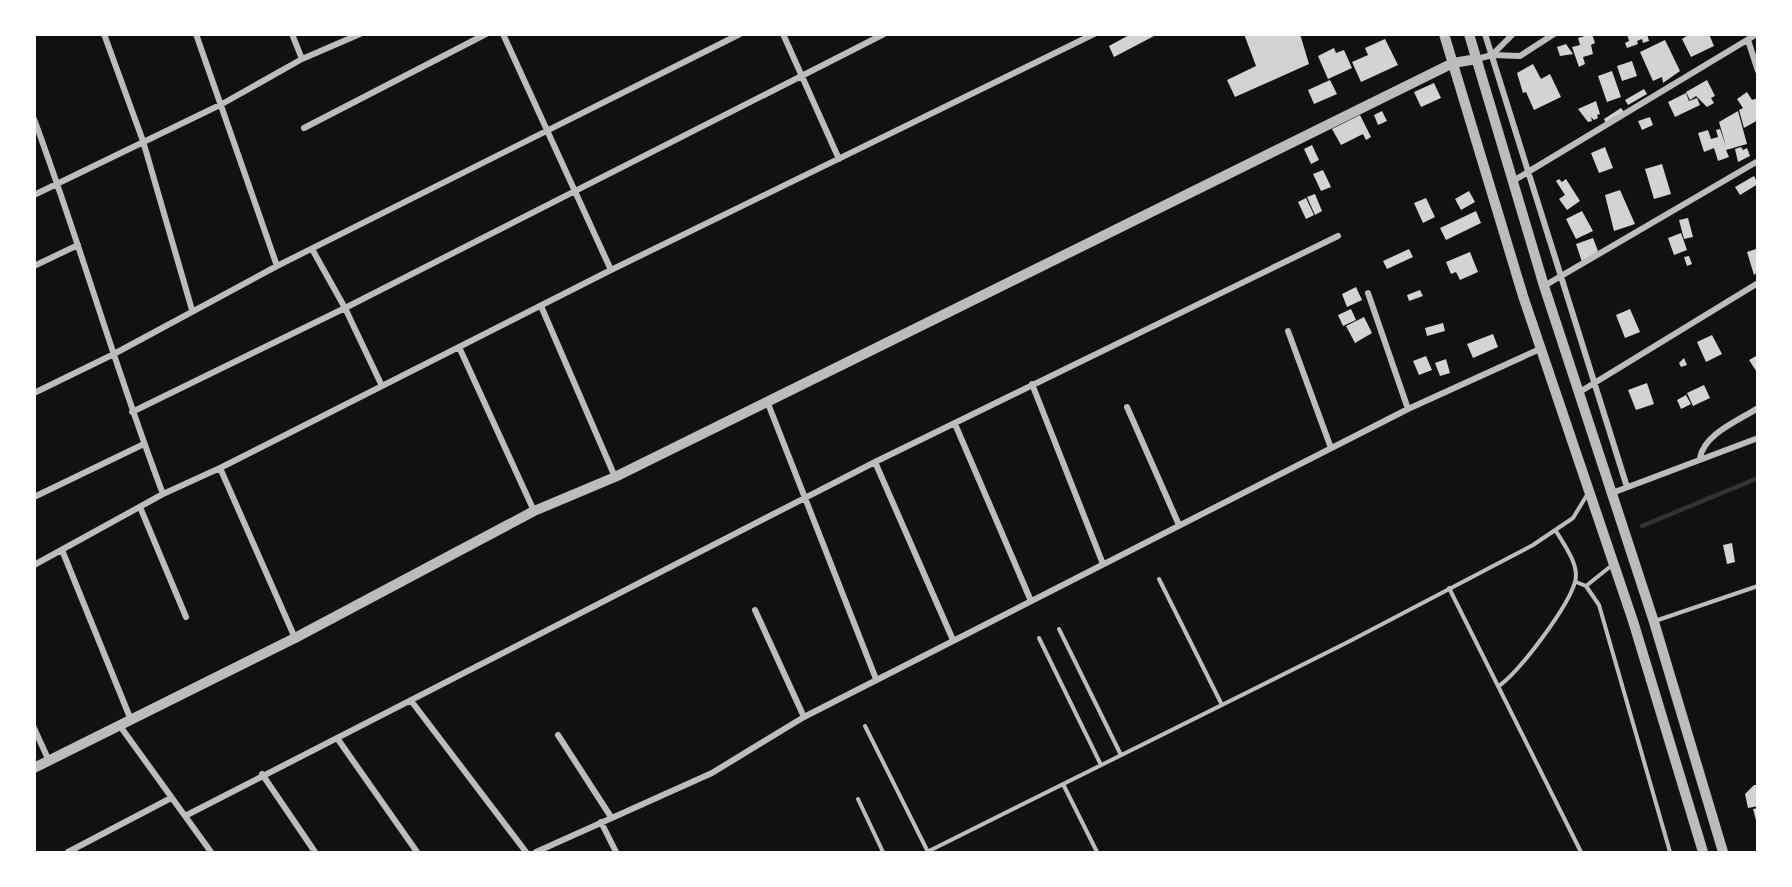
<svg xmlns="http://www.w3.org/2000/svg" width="1792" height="887" viewBox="0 0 1792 887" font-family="'IBM Plex Sans',sans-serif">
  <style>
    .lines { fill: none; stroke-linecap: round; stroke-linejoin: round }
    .stream { stroke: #333; stroke-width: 4.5 }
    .building { fill: #d3d3d3 }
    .service { stroke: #bcbcbc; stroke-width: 4 }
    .minor { stroke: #bcbcbc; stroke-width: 6 }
    .tertiary { stroke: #bcbcbc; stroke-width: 10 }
  </style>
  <rect width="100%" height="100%" fill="#111"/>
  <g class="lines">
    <!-- stream -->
    <path class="stream" d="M1642,526l116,-48"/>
  </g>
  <!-- building -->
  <path class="building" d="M1131,34h27l-44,23 -5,-11z
    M1244,34h56l9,30 -74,33 -8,-17 29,-14z
    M1592,34l3,9 -4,2 2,9 -10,3 2,7 -6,3 -7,-20 8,-2 -2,-7z
    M1627,34h20l2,7 -6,2 -1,-4 -5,2 1,3 -11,4 -2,-5 4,-2z
    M1690,34h19l5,12 -23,11 -9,-18z
    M1385,39l13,26 -37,17 -9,-20 16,-7 -3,-7z
    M1665,40l15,31 -17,12 -1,-6 -9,4 -13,-29z
    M1566,44l7,10 -13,2 -3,-9z
    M1334,48l2,5 8,-3 8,18 -24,11 -10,-23z
    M1632,61l5,15 -15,5 -5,-15z
    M1533,64l8,15 9,-5 11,23 -27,13 -8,-18 -3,1 -6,-20z
    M1612,71l9,26 -14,5 -9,-26z
    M1330,80l7,14 -23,10 -6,-14z
    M1707,80l8,16 -4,2 3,5 -7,4 -11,-11 -6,4 -4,-8z
    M1434,83l7,15 -20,9 -7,-15z
    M1644,89l3,5 -19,11 -3,-5z
    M1747,92l5,8 6,-2v22l-14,8 -5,-18 4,-2 -6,-9z
    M1686,93l3,8 8,-3 3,7 -25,12 -7,-15z
    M1596,101l4,13 -3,1 1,3 -4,2 -3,-3 1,4 -4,1 -10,-13z
    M1621,108l3,4 -18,12 -2,-5z
    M1382,111l5,10 -9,4 -4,-10z
    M1738,111l9,33 -21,6 3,7 -11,4 -4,-13 -10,4 -6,-19 10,-3 3,9 7,-2 -2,-7 4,-1 6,17 -7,-24z
    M1360,115l11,22 -5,3 -3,-6 -22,11 -9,-16z
    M1650,117l3,8 -11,5 -4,-9z
    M1312,145l7,15 -8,4 -7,-15z
    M1605,147l8,21 -14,5 -8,-20z
    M1741,147l2,3 4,-2 3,8 -12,6 -3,-13z
    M1662,164l9,30 -17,5 -9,-30z
    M1323,170l8,17 -10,4 -8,-17z
    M1754,176l4,8 -18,11 -5,-8z
    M1559,179l3,3 4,-3 14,22 -13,9 -8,-11 6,-4 -9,-14z
    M1620,190l15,34 -21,7 -9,-36z
    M1469,191l6,11 -14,8 -6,-11z
    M1315,194l7,17 -7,4 -8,-18z
    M1306,198l8,17 -8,4 -8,-17z
    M1426,198l9,19 -12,6 -9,-20z
    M1476,211l5,12 -35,17 -6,-12z
    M1582,211l11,20 -17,8 -10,-20z
    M1688,218l5,19 -9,2 -5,-19z
    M1681,233l6,17 -13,5 -6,-17z
    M1593,238l5,13 -16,11 -6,-18z
    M1409,249l4,8 -26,12 -4,-8z
    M1756,249l2,23 -4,3 -7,-23z
    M1470,252l8,20 -18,8 -4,-8 -5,2 -5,-12z
    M1689,256l3,8 -5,2 -3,-9z
    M1356,287l6,13 -15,7 -5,-13z
    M1420,290l3,6 -14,5 -2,-6z
    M1351,309l5,11 -13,6 -5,-11z
    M1630,309l10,23 -15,6 -9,-23z
    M1364,317l8,16 -17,10 -9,-17z
    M1443,323l2,8 -18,5 -2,-8z
    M1493,334l5,13 -25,11 -6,-14z
    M1712,335l10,19 -16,8 -9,-20z
    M1758,355v19l-9,-14z
    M1426,356l6,14 -13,5 -6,-14z
    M1684,358l3,7 -6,2 -2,-4z
    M1446,359l4,14 -10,3 -5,-13z
    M1647,383l7,21 -18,6 -8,-20z
    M1704,385l6,13 -17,8 -6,-13z
    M1686,395l5,9 -10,5 -4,-9z
    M1732,543l3,19 -8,2 -4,-19z
    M1754,785h4v21l-10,2 -3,-14z
    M1758,808v16h-1l-4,-15z"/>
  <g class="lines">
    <!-- service -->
    <path class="service" d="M1159,579l63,126
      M1576,582l10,4 13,19 71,247
      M1586,586l25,-20
      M1449,588l132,264
      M1655,621l103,-35
      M1059,629l62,126
      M1039,638l62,127
      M1499,686c21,-15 69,-79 76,-104 5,-17 -11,-37 -19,-51
      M865,726l63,126
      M1063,784l34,68
      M858,799l25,53
      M927,852l421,-210 185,-97 40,-27 14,-23"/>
    <!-- minor -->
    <path class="minor" d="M104,34l39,107 49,169
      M196,34l81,232
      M292,34l10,25
      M503,34l108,236
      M783,34l56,125
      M1485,34l142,453
      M1748,40l10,31
      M1492,55l21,-21
      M1477,59l15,-4 28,1 34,-22
      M34,119c46,124 82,252 129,375
      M304,128l182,-94
      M1513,181l244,-147
      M34,195l188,-91 80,-45 58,-25
      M312,249l33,59 37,78
      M34,266l44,-21
      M1544,286l214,-125
      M1368,293l40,116
      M541,306l74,171
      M1288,331l43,117
      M459,347l75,164
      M1032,384l71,180
      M34,393l78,-38 165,-89 463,-232
      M1578,393l180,-110
      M767,401l109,278
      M1127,407l52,118
      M132,412l213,-104 539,-274
      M955,424l76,177
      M1700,458c4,-24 38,-37 58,-50
      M875,462l78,178
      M220,468l75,170
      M1612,493l146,-55
      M34,497l110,-53
      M140,507l46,110
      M62,550l69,170
      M34,565l129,-71 57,-26 391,-198 483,-236
      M755,610l49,107
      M412,702l114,150
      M120,726l91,126
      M34,728l15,33
      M558,735l53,82
      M337,738l80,114
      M262,774l53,78
      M185,816l690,-354 463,-226
      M601,822l15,30
      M68,852l103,-54
      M536,852l176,-79 92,-56 604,-308 132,-60"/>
    <!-- tertiary -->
    <path class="tertiary" d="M1444,34l79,262 110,325 70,231
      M1469,34l75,252 110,336 69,230
      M34,768l261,-130 239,-127 81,-34 838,-414 24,-4"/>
  </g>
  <!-- border -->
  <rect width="1792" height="887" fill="none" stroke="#ffffff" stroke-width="72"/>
</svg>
